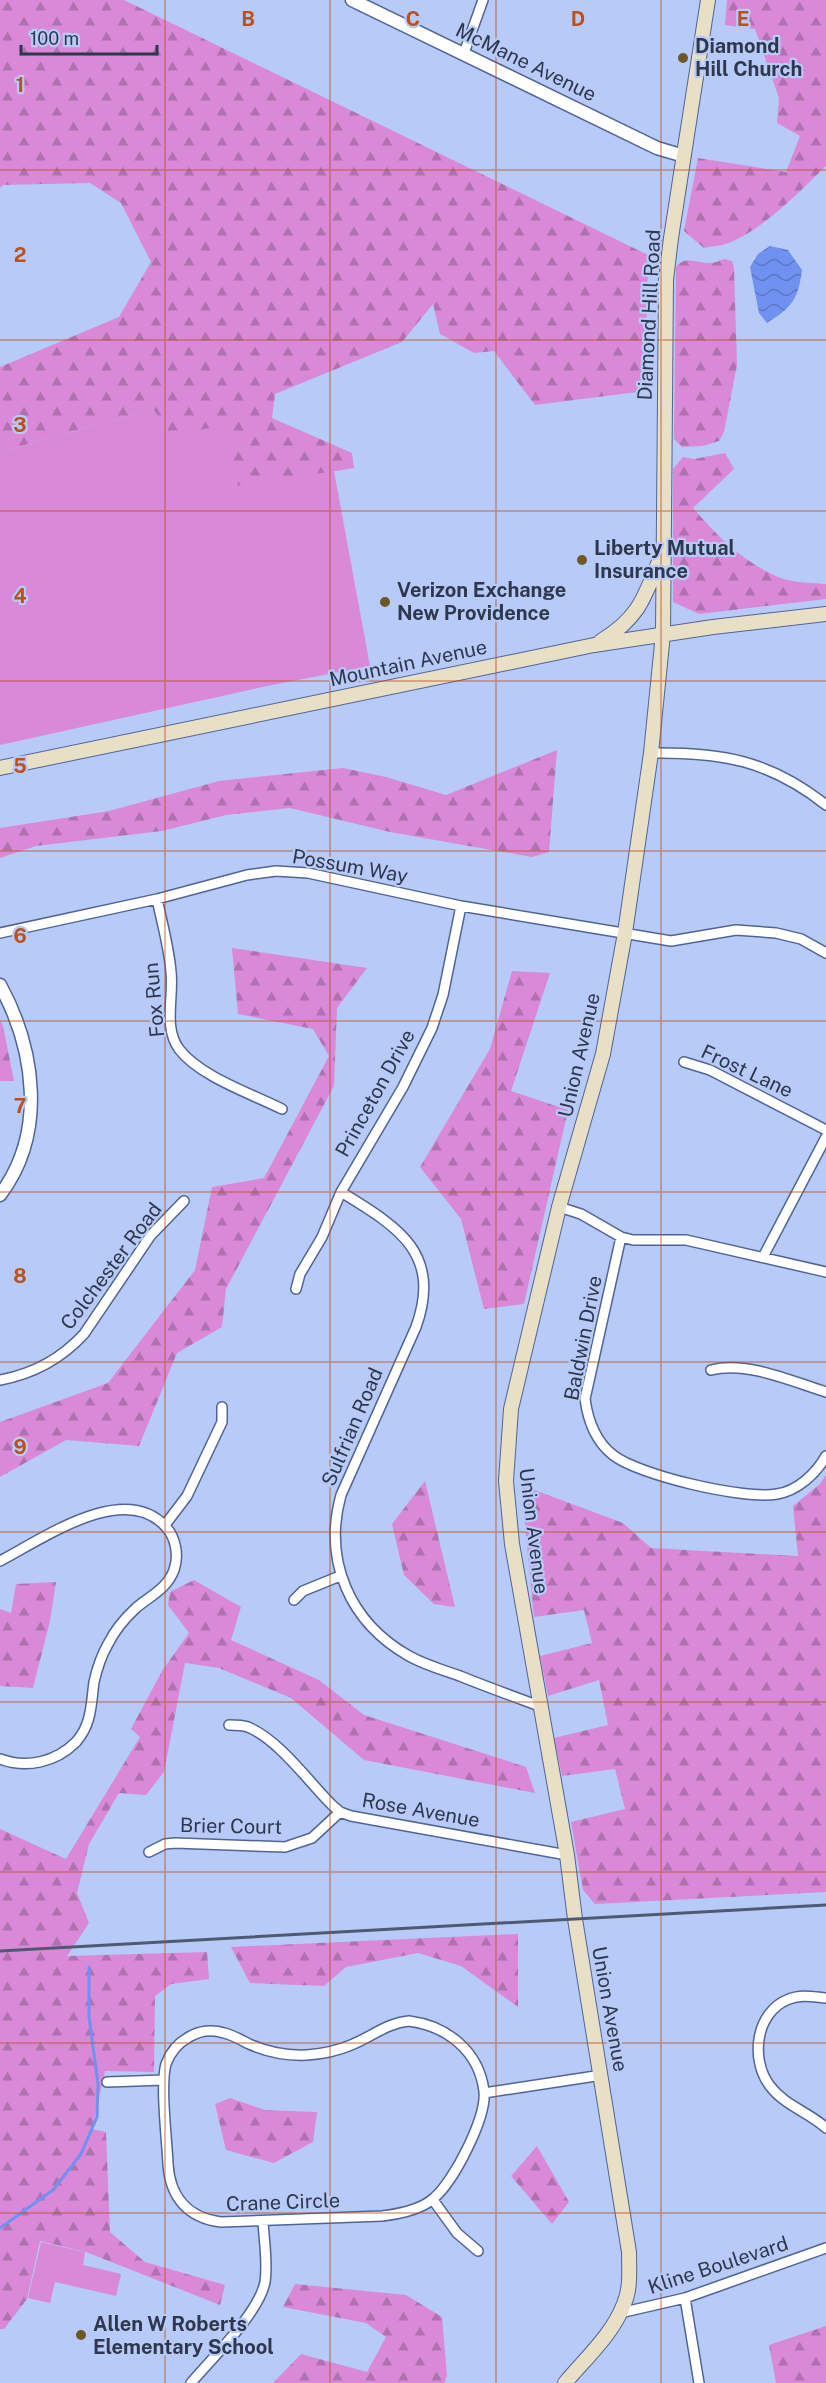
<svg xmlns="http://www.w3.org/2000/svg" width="826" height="2383" viewBox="0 0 826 2383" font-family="'Public Sans',sans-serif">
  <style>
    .forest { fill: url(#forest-firs) }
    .park { fill: #d989d7 }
    .water { fill: url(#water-waves) }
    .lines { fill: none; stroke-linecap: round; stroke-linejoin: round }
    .stream { stroke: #7091f0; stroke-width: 3 }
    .minor-casing { stroke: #516495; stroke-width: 12 }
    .tertiary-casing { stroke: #516495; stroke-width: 15 }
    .secondary-casing { stroke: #516495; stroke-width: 16 }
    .minor { stroke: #fff; stroke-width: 9 }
    .tertiary { stroke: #fff; stroke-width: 12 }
    .secondary { stroke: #e8dfc7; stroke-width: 14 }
    .rail { stroke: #4e5974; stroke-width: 3 }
    .grid { fill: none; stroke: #ba501c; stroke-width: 1.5; stroke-opacity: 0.55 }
    .poi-dot { fill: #6c5827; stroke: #b8caf7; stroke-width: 2 }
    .labels { text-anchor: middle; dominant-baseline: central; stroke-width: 4.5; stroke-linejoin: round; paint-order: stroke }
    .poi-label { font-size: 20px; font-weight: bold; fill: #2e374d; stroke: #b8caf7; text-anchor: start }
    .street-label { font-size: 20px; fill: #2e374d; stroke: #b8caf7 }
    .grid-label { font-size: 20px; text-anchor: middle; font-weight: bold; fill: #ba501c; stroke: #b8caf7; stroke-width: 4.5; stroke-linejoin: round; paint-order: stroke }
  </style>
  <defs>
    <pattern id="forest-firs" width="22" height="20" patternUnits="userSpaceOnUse" patternTransform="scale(1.5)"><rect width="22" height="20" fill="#d989d7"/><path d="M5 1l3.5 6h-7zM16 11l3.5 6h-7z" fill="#b071b1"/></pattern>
    <pattern id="water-waves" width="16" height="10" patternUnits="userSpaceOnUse" patternTransform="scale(1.5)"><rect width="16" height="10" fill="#7091f0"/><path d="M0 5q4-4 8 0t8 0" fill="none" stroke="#5c77c5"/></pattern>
  </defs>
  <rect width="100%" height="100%" fill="#b8caf7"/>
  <!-- forest -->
  <path class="forest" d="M0,0h124l524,255 -3,136 -110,14 -41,-54 -20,2 -34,-19 -7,-30 -31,38 -127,52 -3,24 80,35 2,15 -116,19 -67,-50 -18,-28 -153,43v-85l119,-50 32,-55 -30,-59 -31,-20 -87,2 -3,3z
    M727,0h99v166c-26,25 -61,62 -95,76 -8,4 -18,4 -27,6l-20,-17 14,-73 88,14 14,-36 -23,-13 2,-25 -24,-69 -30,-4z
    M724,259l8,2 2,6 3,98 -13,67 -5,9 -16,5 -21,1 -8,-8 2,-172c8,-12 21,-4 33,-4 6,0 10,-2 15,-4z
    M725,453l9,16 -41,39c26,30 53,57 91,71 13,4 29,4 42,5v15l-127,15 -26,-12v-133l10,-12 11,2z
    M557,750l-8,102 -17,5 -142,-25 -100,-24 -64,7 -64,16 -126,15 -36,12v-30l109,-17 110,-30 124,-13 43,9 60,18z
    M232,948l135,20 -30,40 -3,78 -108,203 -4,38 -45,26 -38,93 -73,-6 -66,37v-55l108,-39 87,-113 17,-83 52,-9 65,-122 -16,-27 -75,-15z
    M512,971l38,2 -39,118 57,19 -44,194 -40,5 -23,-90 -41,-52 70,-118z
    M0,1020l3,6 11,55h-14z
    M826,1475v417l-231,12 -12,-14 -12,-68 54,-13 -10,-40 -53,7 -8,-38 54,-13 -9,-45 -51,16 -8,-40 52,-13 -8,-33 -50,7 -13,-132 102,38 28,25 147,8 -5,-50 27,-22z
    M425,1481l30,126 -21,-3 -30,-29 -12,-51z
    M194,1580l47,27 -10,33 88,40 45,35 162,52 9,26 -171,-33 -73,-62 -72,-30 -34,-5 -21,109 -18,23 -27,-2 -30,51 -12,49 12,30 -22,33 140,-4 2,27 -38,5 -16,12 -1,76 -49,-1 -13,58 14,3 4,100 35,30 80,23 -5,20 -134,-53 -46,-11 -13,58 -23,30h-4v-500l66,30 74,-122 -9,-8 31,-58 27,-38 -21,-28 2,-13z
    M56,1582l-6,39 -17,67 -33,-2v-77l11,4 5,-29z
    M518,1934v73l-57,-41 -43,-13 -72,14 -22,19 -74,-3 -19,-36z
    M230,2098l35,12 52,2 -4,30 -39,21 -48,-13 -11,-46z
    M537,2146l32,56 -17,22 -41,-48z
    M295,2284l111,11 36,22 5,59 -3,7h-171l28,-29 66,18 19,-35 -20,-14 -83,-16z
    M826,2326v57h-50l-7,-38z"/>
  <!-- park -->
  <path class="park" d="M153,409l18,28 55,-13 12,62 96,-15 36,195 -103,20 -267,59v-293z
    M41,2242l44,10 -2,13 38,9 -5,22 -61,-14 -5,21 -22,-5z"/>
  <!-- water -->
  <path class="water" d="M770,246l18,4 14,20c-4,30 -10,37 -35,53l-8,-10 -9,-46 8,-13z"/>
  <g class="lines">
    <!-- stream -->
    <path class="stream" d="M0,2228l53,-38 28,-36 16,-37 1,-33 -9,-67v-50"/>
    <defs>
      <path id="minor" d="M464,53l19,-53
        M651,753c70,-1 118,7 175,52
        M157,899c5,24 12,48 14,73 3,25 -8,55 8,77 20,27 73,45 103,60
        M0,933l157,-34 90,-24 29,-4 32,2 153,33 210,35 65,-11 40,3 25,6 25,14
        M684,1062l26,8 116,60
        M341,1192c55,34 102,60 75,135l-75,168c-18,65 8,127 68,161 16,9 34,14 51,20 27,11 55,21 82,31
        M559,1207l22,7 40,23 12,3h53l140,32
        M621,1237l-36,162c3,22 10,42 28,56 25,20 131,45 164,39 20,-3 39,-20 49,-38
        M763,1257l63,-120
        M296,1289l4,-15 22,-37 19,-45 62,-105 29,-59 11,-33 18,-89
        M711,1370c36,-9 80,11 115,22
        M0,1380c33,-6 61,-21 84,-46l67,-99 33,-34
        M165,1525l22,-29 35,-74v-15
        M0,1561c41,-21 124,-81 166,-34 10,11 13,29 8,43 -7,19 -24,26 -38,38 -11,10 -21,22 -28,36 -7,12 -11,25 -14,38 -3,22 -2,42 -18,60 -20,20 -49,27 -76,17
        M294,1600l9,-9 37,-15
        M229,1725c6,0 13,0 19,2 31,13 60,54 84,78l8,7 11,4 216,39
        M149,1852l16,-8 10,-1 110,4 27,-9 28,-26
        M826,1998c-12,-1 -25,-4 -37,1 -34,13 -39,61 -19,87 15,20 39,26 56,42
        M409,2021c38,5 70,30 75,70 3,26 -30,90 -50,107 -13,12 -35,16 -52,18l-161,6c-33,-4 -51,-25 -53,-58 -1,-24 -8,-79 -2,-100 4,-11 12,-21 23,-27 10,-6 23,-8 35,-4 9,2 17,7 25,11 18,8 38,12 58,11 15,-1 30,-4 44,-10 20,-8 36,-22 58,-24z
        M107,2082l57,-2
        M484,2093l118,-18
        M433,2200l24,33 21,18
        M685,2298l14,85
        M620,2313l65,-15 141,-50
        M191,2383c21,-25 68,-70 74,-101 3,-19 -1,-41 -2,-61"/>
      <path id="tertiary" d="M352,0l305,148 27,8
        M0,985c35,64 47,148 0,210"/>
      <path id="secondary" d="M601,641c38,-23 43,-43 59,-82
        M0,768l594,-123 119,-18 113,-13
        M565,2383c20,-24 48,-49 59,-79 7,-16 5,-34 5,-52l-54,-333 -8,-64 -55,-311 -6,-63 5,-72 48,-202 44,-153 22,-121 26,-180 12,-119 3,-354 5,-42 37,-238"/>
    </defs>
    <!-- minor casing -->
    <use href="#minor" class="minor-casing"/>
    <!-- tertiary casing -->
    <use href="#tertiary" class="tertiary-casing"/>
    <!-- secondary casing -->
    <use href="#secondary" class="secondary-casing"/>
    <!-- minor -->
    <use href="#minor" class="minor"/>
    <!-- tertiary -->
    <use href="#tertiary" class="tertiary"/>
    <!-- secondary -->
    <use href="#secondary" class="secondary"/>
    <!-- rail -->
    <path class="rail" d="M0,1951l826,-46"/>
  </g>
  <!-- grid -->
  <path class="grid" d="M165,0v2383M330,0v2383M496,0v2383M661,0v2383M0,170h826M0,340h826M0,511h826M0,681h826M0,851h826M0,1021h826M0,1192h826M0,1362h826M0,1532h826M0,1702h826M0,1872h826M0,2043h826M0,2213h826"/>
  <!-- markers -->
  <g class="poi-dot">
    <circle cx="683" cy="58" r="6"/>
    <circle cx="582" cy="560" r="6"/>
    <circle cx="385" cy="602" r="6"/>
    <circle cx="81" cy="2335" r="6"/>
  </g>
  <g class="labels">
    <!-- poi labels -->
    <g class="poi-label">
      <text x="695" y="46">Diamond<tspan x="695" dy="23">Hill Church</tspan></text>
      <text x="594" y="548">Liberty Mutual<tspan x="594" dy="23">Insurance</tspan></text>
      <text x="397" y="590">Verizon Exchange<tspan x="397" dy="23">New Providence</tspan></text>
      <text x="93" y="2324">Allen W Roberts<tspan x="93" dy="23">Elementary School</tspan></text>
    </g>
    <!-- street labels -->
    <g class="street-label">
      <text transform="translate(526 62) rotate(26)">McMane Avenue</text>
      <text transform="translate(649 315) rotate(-87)">Diamond Hill Road</text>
      <text transform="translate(408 663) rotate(-12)">Mountain Avenue</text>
      <text transform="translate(350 866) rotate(10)">Possum Way</text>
      <text transform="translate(154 1000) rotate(-95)">Fox Run</text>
      <text transform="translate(579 1055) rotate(-77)">Union Avenue</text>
      <text transform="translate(747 1071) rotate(25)">Frost Lane</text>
      <text transform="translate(375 1093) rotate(-61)">Princeton Drive</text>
      <text transform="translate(111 1266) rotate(-53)">Colchester Road</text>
      <text transform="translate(583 1338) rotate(-79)">Baldwin Drive</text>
      <text transform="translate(352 1427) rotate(-67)">Sulfrian Road</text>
      <text transform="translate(534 1531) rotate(83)">Union Avenue</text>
      <text transform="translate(421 1810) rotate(10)">Rose Avenue</text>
      <text transform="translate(231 1826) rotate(1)">Brier Court</text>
      <text transform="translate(610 2009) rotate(80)">Union Avenue</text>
      <text transform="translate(283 2202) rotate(-2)">Crane Circle</text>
      <text transform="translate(718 2265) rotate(-18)">Kline Boulevard</text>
    </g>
  </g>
  <g class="grid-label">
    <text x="248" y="26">B</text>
    <text x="413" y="26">C</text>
    <text x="578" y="26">D</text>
    <text x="743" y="26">E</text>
    <text x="20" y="92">1</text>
    <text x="20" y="262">2</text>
    <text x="20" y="432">3</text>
    <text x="20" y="603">4</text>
    <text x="20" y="773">5</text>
    <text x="20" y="943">6</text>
    <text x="20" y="1113">7</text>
    <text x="20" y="1283">8</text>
    <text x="20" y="1454">9</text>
  </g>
  <!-- scale -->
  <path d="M21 45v9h136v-9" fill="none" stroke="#2e374d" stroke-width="3"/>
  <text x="30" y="45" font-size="18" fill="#2e374d" stroke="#b8caf7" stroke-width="4.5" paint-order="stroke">100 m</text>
</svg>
